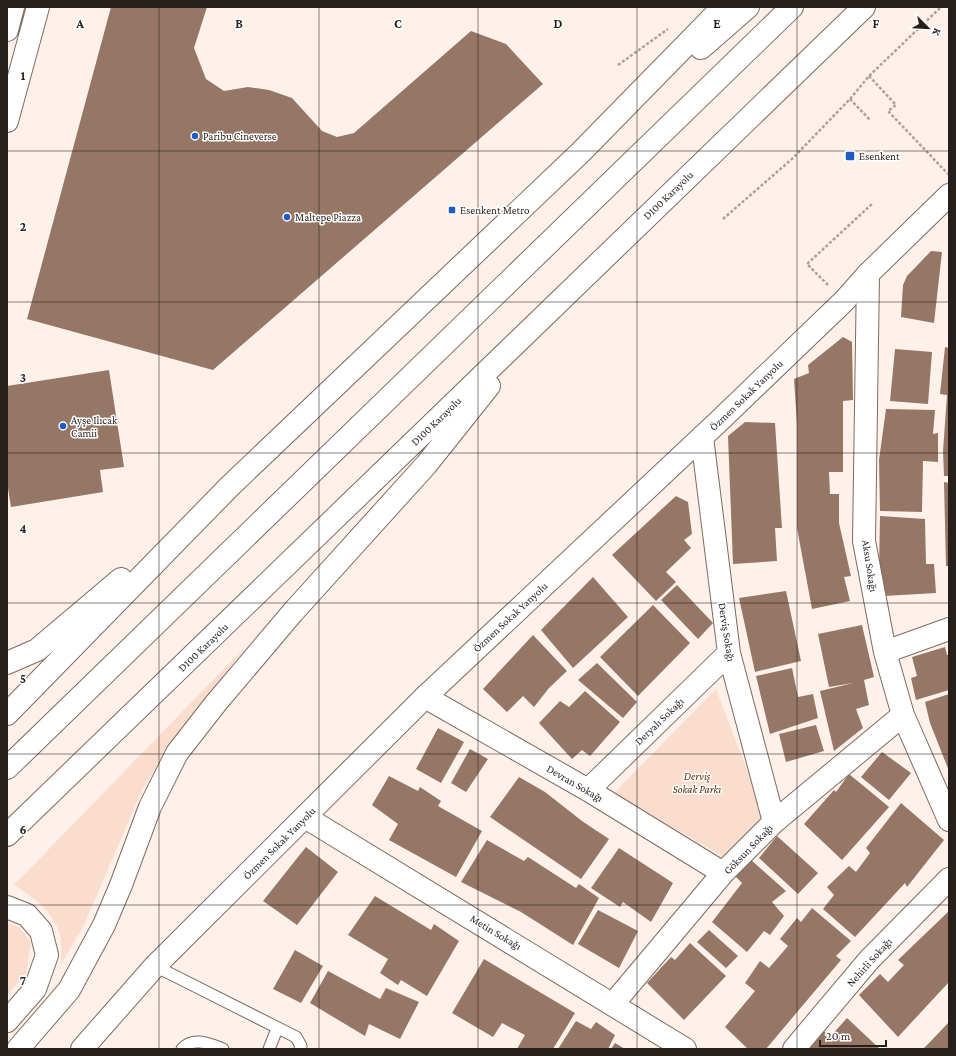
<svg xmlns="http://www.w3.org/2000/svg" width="956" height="1056" viewBox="0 0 956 1056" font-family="'Crimson Pro',serif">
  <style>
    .green { fill: #faddcc }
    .building { fill: #967765 }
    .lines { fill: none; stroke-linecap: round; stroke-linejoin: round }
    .service-casing { stroke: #7d6b60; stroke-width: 13 }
    .minor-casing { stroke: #7d6b60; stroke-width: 24 }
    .secondary-casing { stroke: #7d6b60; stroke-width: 24 }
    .primary-casing { stroke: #7d6b60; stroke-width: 24 }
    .trunk-casing { stroke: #7d6b60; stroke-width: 24 }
    .path { stroke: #aba09a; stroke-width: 2.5; stroke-dasharray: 3 2; stroke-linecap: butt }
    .service { stroke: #fff; stroke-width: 11 }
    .minor { stroke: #fff; stroke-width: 22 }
    .secondary { stroke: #fff; stroke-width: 22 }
    .primary { stroke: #fff; stroke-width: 22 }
    .trunk { stroke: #fff; stroke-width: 22 }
    .grid { fill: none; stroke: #271f1b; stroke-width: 1; stroke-opacity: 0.55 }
    .poi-dot { fill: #1f5cc8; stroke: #fff; stroke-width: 1.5 }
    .labels { text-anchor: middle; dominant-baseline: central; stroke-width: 3; stroke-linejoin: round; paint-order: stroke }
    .poi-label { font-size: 11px; fill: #271f1b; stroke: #fff; text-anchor: start }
    .street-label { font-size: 11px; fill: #271f1b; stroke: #fff }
    .park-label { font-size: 11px; font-style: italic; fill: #572b0d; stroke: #fff }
    .grid-label { font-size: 13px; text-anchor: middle; font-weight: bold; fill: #271f1b; stroke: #fff; stroke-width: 3; stroke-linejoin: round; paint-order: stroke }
  </style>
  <rect width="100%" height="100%" fill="#fef1ea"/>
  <!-- green -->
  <path class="green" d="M247,645l-76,98 -29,47 -58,135 -23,40c0,-10 1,-22 -1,-31 -8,-23 -26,-37 -46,-49z
    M716,689l48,125 -37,45 -113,-66z
    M7,922l13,6 11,14 -5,32 -19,21z"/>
  <!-- building -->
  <path class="building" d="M111,7h96l-13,41 12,31 18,12 24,-4 21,3 23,8 30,33 15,6 17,-4 117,-102 35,13 37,40 -330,286 -186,-51z
    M931,251l11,1 -8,71 -33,-6 2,-32 4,-9z
    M843,337l9,5 1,58 -10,1v71h-14l1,22h9v29l12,53 -7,1 6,24 -38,8 -15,-81v-104l-3,-45 15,-6 -1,-8z
    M945,347l4,1v128h-5l-1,-25 4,-56 -7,-1z
    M895,349l37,3 -4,52 -38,-3z
    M109,370l15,97 -24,3 3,22 -92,15 -4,-25v-96z
    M886,409l49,1 -2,24 5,-1v29l-15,-1 -1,51 -42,-1 -1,-51z
    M745,422l30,1 7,105h-7l2,33 -44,3 -5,-128z
    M944,482l5,1v83h-3z
    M676,496l12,6 4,32 -8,6 7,8 -25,24 10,10 -20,19 -44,-46z
    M880,516l45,3 1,45h8l2,29 -52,3 -5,-25z
    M593,577l35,40 -55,51 -32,-38z
    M677,585l36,38 -15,16 -37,-39z
    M786,591l15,70 -46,11 -16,-74z
    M653,605l37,38 -52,53 -38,-39z
    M862,625l12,52 -10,3 5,25 -13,4 7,19 -29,23 -14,-60 33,-8 -24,4 -11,-53z
    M533,635l34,36 -18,17 -15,19 -11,-11 -16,16 -24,-23z
    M945,647l2,8h2v35l-33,10 -5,-22 6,-2 -5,-19z
    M597,663l40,39 -14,16 -45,-38z
    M792,668l6,29 15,-3 5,24 -48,16 -14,-58z
    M585,691l35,31 -30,34 -8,-6 -10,9 -33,-36 21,-22 9,6z
    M949,694v77l-19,-48 -5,-21z
    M816,725l8,26 -38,11 -7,-28z
    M438,728l26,14 -23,41 -25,-14z
    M470,749l18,10 -22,33 -15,-9z
    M882,752l29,21 -22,27 -28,-23z
    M849,774l40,33 -47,53 -38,-36 30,-34 2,2z
    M389,776l29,15 2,-4 21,14 -3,5 44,25 -26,46 -67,-37 9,-16 -26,-19z
    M519,777l26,15 37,29 27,18 -28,40 -91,-62z
    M901,803l43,37 -37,47 -2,-4 -50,54 -32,-28 11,-14 -7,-8 22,-21 7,6 14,-19 -4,-5z
    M777,836l41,37 -20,21 -39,-36z
    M487,840l37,21 4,-4 48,31 3,-4 20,14 -26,47 -52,-33 -60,-30z
    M306,847l32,25 -41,53 -34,-24z
    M619,848l54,35 -22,39 -28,-20 -3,5 -29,-19z
    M750,859l36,32 -14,11 12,14 -14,19 -6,-4 -17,21 -35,-30 30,-39 -8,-8z
    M375,896l56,34 3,-6 25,17 -32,55 -26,-16 -3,5 -18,-12 8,-14 -40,-24z
    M812,908l39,33 -15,15 5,4 -75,89h-18l-23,-22 30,-36 -10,-8 15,-22 9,7 19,-22 -8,-7 17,-21 4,4z
    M598,910l40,21 -19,37 -41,-24z
    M949,911v71l-51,55 -39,-42 21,-21 8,8 16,-17 -6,-5z
    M709,930l29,26 -12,12 -29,-26z
    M690,943l36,33 -42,44 -37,-37 24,-26 4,3z
    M295,950l28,16 -22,37 -28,-14z
    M484,959l91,54 -22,36h-36l8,-14 -23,-12 -9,14 -41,-24z
    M328,971l52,28 6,-11 33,14 -19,37 -31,-15 -4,12 -55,-33z
    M847,1018l33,31h-73l17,-18 6,6z
    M576,1021l15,8 5,-7 19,13 -7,14h-50z
    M949,1022v27h-26l8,-8z
    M615,1043l10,6h-14z"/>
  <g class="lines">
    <defs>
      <path id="service" d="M155,966l141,71 5,9 -1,3
        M182,1049c11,-13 28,-5 41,0
        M269,1049l8,-20"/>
      <path id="minor" d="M868,274l-4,267 21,111 18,63 46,105
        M702,437l27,216 45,169
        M885,652l64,-23
        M425,697l163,93 135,83
        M588,790l141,-137
        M305,817l380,232
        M613,1004l110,-131 51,-51 129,-107
        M794,1049l75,-89 80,-81"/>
      <path id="secondary" d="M82,1049l73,-83 270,-269 292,-274 127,-122 24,-27 81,-79"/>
      <path id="primary" d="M7,30l6,-23
        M7,121l31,-114"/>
      <path id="trunk" d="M701,48l47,-41
        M7,663l30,-13 84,-71
        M7,714l223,-228 351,-334 142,-145
        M7,768l785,-761
        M7,835l857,-828
        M7,907l20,8 14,16 6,24 -12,34 -28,32
        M18,1049l51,-59 35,-65 17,-40 29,-78 27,-54 39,-50 77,-91 133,-147 63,-79"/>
    </defs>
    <!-- service casing -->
    <use href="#service" class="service-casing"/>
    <!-- minor casing -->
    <use href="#minor" class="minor-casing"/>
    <!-- secondary casing -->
    <use href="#secondary" class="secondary-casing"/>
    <!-- primary casing -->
    <use href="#primary" class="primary-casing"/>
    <!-- trunk casing -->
    <use href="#trunk" class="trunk-casing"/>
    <!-- path -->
    <path class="path" d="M618,65l50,-36
      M869,76l27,29 -8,6 60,63
      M850,99l20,21
      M723,219l70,-61 57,-59 19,-23 72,-69
      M828,285l-21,-21 65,-60"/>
    <!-- service -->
    <use href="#service" class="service"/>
    <!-- minor -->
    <use href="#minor" class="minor"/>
    <!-- secondary -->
    <use href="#secondary" class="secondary"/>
    <!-- primary -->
    <use href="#primary" class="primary"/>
    <!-- trunk -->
    <use href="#trunk" class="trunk"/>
  </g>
  <!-- grid -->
  <path class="grid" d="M159,7v1042M319,7v1042M478,7v1042M637,7v1042M797,7v1042M7,151h942M7,302h942M7,453h942M7,603h942M7,754h942M7,905h942"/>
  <!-- markers -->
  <g class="poi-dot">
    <circle cx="195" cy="136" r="4"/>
    <rect x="845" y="151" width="10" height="10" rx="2"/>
    <rect x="448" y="206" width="8" height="8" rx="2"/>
    <circle cx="287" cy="217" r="4"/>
    <circle cx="63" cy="426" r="4"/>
  </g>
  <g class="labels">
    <!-- poi labels -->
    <g class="poi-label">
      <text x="203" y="136">Paribu Cineverse</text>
      <text x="859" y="156">Esenkent</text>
      <text x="460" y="210">Esenkent Metro</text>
      <text x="295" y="217">Maltepe Piazza</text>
      <text x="71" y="420">Ayşe Ilıcak<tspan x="71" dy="13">Camii</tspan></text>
    </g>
    <!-- street labels -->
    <g class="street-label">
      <text transform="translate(668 195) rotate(-44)">D100 Karayolu</text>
      <text transform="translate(746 395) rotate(-44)">Özmen Sokak Yanyolu</text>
      <text transform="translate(436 421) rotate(-44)">D100 Karayolu</text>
      <text transform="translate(870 566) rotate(81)">Aksu Sokağı</text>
      <text transform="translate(510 617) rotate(-43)">Özmen Sokak Yanyolu</text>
      <text transform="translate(727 632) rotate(81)">Derviş Sokağı</text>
      <text transform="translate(203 647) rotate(-44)">D100 Karayolu</text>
      <text transform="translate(659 721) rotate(-44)">Deryalı Sokağı</text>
      <text transform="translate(575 783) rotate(30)">Devran Sokağı</text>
      <text transform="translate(279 843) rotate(-45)">Özmen Sokak Yanyolu</text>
      <text transform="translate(748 849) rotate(-46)">Göksun Sokağı</text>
      <text transform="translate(496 932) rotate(31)">Metin Sokağı</text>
      <text transform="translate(869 962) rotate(-48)">Nehirli Sokağı</text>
    </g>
    <!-- park labels -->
    <g class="park-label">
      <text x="697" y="776">Derviş<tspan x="697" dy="13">Sokak Parkı</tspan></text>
    </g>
  </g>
  <g class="grid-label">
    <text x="80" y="28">A</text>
    <text x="239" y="28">B</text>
    <text x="398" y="28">C</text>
    <text x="558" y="28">D</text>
    <text x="717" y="28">E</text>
    <text x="876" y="28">F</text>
    <text x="23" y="80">1</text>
    <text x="23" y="231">2</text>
    <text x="23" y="382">3</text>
    <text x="23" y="533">4</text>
    <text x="23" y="683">5</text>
    <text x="23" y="834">6</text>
    <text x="23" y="985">7</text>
  </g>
  <!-- border -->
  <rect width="956" height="1056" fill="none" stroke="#271f1b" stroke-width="16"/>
  <!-- north arrow -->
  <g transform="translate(928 28) rotate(114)" stroke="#ffffff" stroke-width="3" paint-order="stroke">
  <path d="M0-3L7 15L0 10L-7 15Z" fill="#271f1b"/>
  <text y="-6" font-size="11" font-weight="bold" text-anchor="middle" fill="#271f1b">K</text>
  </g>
  <!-- scale -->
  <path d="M820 1040v6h66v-6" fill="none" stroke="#271f1b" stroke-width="2"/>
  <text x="826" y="1040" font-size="12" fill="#271f1b" stroke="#ffffff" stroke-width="3" paint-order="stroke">20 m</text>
</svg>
